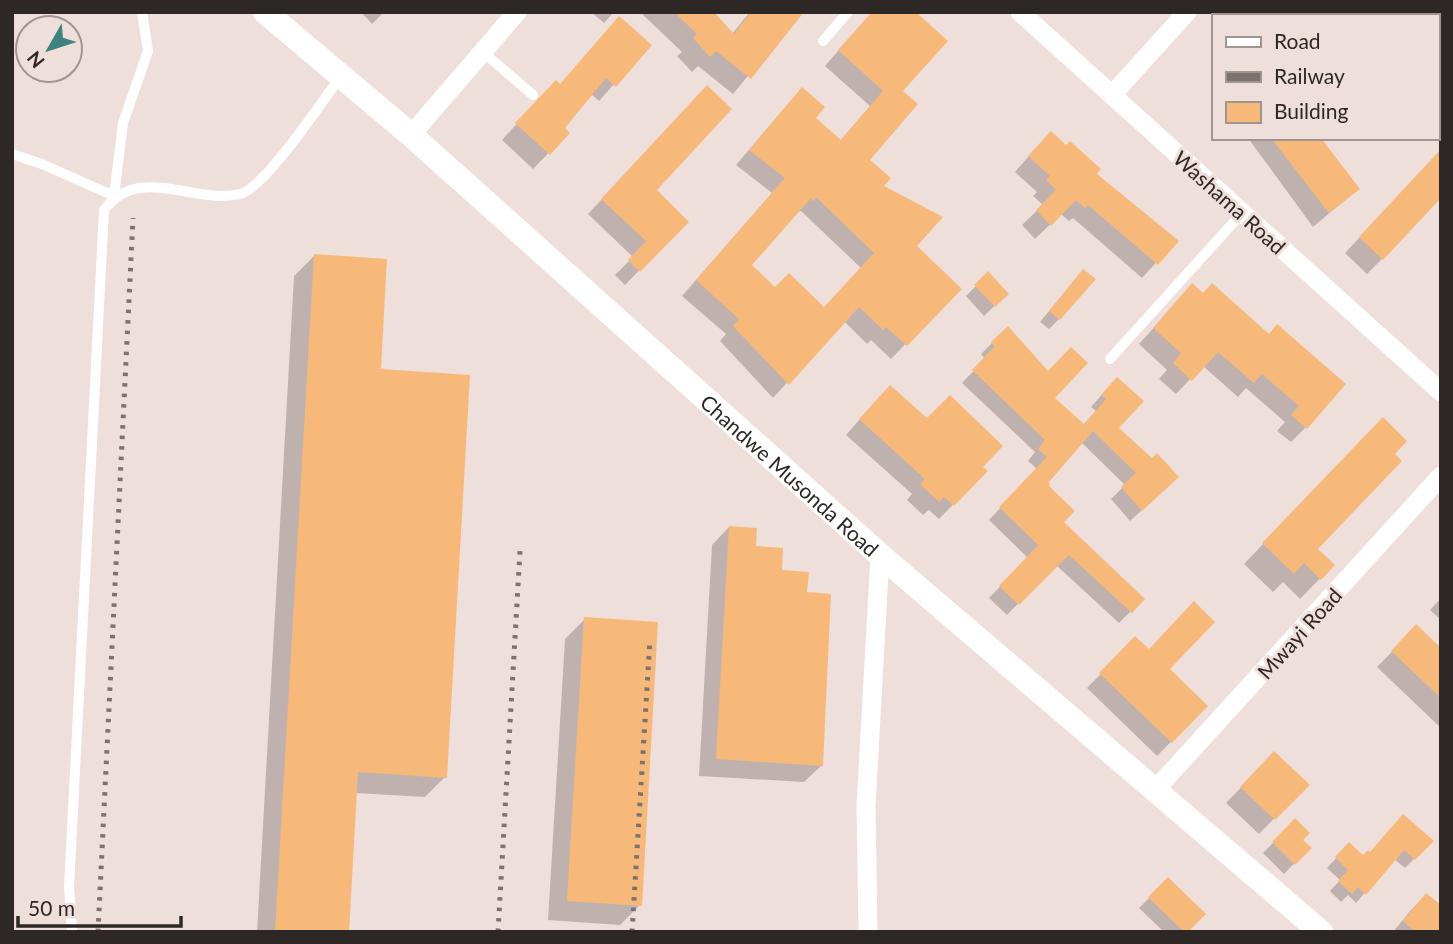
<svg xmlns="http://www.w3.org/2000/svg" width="1453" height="944" viewBox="0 0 1453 944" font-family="Lato,sans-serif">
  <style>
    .shadow { fill: #0003; fill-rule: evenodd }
    .building { fill: #f7b979; fill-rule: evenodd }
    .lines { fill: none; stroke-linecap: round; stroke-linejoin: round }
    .service { stroke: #fff; stroke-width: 10 }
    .minor { stroke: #fff; stroke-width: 19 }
    .tertiary { stroke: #fff; stroke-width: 24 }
    .rail { stroke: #7c726f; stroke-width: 5; stroke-dasharray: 3.5 7; stroke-linecap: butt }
    .labels { text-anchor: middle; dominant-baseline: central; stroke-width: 6; stroke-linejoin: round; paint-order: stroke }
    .street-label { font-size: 21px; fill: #2d2725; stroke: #efdfda }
  </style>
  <rect width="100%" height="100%" fill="#efdfda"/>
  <!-- shadow -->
  <path class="shadow" d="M361,12h23l-12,12z
    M591,12h23l-10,11z
    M640,12h71l21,22 18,-22h51l-68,82 -35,-28 -6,6 -15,-16 5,-4z
    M872,12l29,79 -34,69 48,86 44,43 -68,70 -20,-19 -4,4 -23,-23 -71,77 -53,-57 6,-7 -44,-38 90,-103 -36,-28 52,-61 25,14 27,23 30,-35 -45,-40zM801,211l60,57 -38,41 -48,-20 -25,-24 46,-53z
    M1273,12h74l3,4h-74z
    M1441,15v70l-4,-3v-63z
    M649,45l-50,56 -9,-8 -27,36 5,4 -35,36 -31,-29 39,-43z
    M693,102l-39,88 32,32 -61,63 -10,-10 18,-18 -45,-43z
    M1248,138h71l39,51 -45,38z
    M1036,148l140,93 -34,37 -69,-60 -4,3 -8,-7 -26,25 -13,-14 21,-20 -10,-9 4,-4 -22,-20z
    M1434,158l-52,101 -15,15 -22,-21z
    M314,256l65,114 66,407 -20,20 -70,-4 -8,139h-90l37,-656z
    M1083,271l-24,48 -10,10 -9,-7z
    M988,274l19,20 -23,22 -18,-20z
    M1203,295l65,41 10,-9 28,100 -15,15 -14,-11 8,-9 -39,-34 -8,9 -35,-31 -27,28 -17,-15 8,-9 -28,-26 39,-43z
    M992,343l91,82 13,-14 -5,-4 15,-17 11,39 49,59 -36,33 -19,-22 14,-14 -44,-43 -34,40 14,41 82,76 -24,24 -63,-58 -49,50 -18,-17 39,-40 -39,-38 48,-51 -9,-8 7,-9 -73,-69 23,-24 -4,-5z
    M876,401l51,20 59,50 -47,48 -10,-9 -6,5 -16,-15 5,-6 -66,-59z
    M1363,440l-47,109 17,16 -33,34 -17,-17 -10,10 -29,-28z
    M729,527l76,67 17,171 -18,17 -105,-6 13,-231z
    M1441,598v22l-11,-10z
    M585,619l55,286 -20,20 -72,-5 17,-281z
    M1416,627l25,24v77l-64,-61z
    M1135,639l71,67 -49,50 -70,-68z
    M1274,753l33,32 -48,49 -33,-31z
    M1295,821l6,19 8,8 -25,26 -21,-21z
    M1432,841l-27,27 -11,-9 -38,44 -8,-8 -7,7 -11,-11 10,-11 -13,-12 13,-14 22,3z
    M1168,879l18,53h-22l-25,-24z
    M1426,895l15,37h-48l18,-22z"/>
  <!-- building -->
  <path class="building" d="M674,12h40l20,22 17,-22h53l-53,67 -35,-28 -6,6 -17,-19 4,-4z
    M872,12h44l32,29 -45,50 15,13 -48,56 21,18 -7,8 59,31 -26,29 45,43 -55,57 -21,-19 -3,3 -24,-23 -70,78 -56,-59 6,-7 -43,-39 89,-102 -36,-28 53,-63 23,20 -9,11 25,22 42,-49 -45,-41zM816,197l58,56 -50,54 -35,-34 -14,14 -23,-22 59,-67 3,3z
    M619,16l33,29 -36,42 -10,-9 -41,50 5,5 -20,22 -35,-32 41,-43 4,4z
    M707,85l25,24 -75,81 32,32 -49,50 -12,-12 18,-19 -45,-42z
    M1051,131l15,14 4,-4 31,28 -4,5 82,67 -21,24 -70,-60 -3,3 -9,-8 -25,26 -15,-16 20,-20 -10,-10 4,-4 -22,-20z
    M1271,138h50l39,51 -31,24z
    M1441,149v49l-58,62 -24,-23z
    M314,254l73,5 -6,110 89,6 -23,403 -89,-6 -9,160h-74z
    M1083,269l13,10 -36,41 -11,-9z
    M988,271l21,23 -14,13 -21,-22z
    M1192,283l11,10 9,-10 57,51 8,-10 69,60 -39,45 -16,-14 8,-9 -37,-32 -8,9 -36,-31 -26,29 -19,-18 8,-10 -28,-25z
    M1008,326l40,45 23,-24 17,16 -33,35 29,26 22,-25 -5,-4 16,-18 27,24 -25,27 33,30 5,-5 22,24 -37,34 -21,-24 15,-14 -43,-42 -44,51 1,5 25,24 -11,11 81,77 -13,14 -63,-58 -50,50 -20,-19 39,-41 -39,-38 48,-50 -9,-8 7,-9 -73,-70 23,-24 -4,-4z
    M890,385l37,33 23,-23 53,51 -20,21 5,4 -34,35 -10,-9 -5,5 -19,-18 5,-5 -66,-60z
    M1383,417l24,24 -12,13 7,7 -84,88 17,16 -14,15 -17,-17 -10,11 -32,-31z
    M729,526l28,2 -1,18 27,2 -1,22 27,2 -2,20 24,2 -8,172 -107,-7z
    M1194,601l21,21 -45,47 38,37 -36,37 -73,-70 36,-37 14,13z
    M584,617l74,5 -16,284 -75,-5z
    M1416,624l25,24v50l-50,-47z
    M1274,751l36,34 -35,35 -35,-33z
    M1403,814l31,27 -19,19 -11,-10 -38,45 -8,-8 -6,7 -14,-13 10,-11 -13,-13 14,-15 14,13 5,-5 2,2z
    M1295,818l15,15 -7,7 9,8 -17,17 -23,-23z
    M1168,877l38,37 -18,18h-4l-36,-35z
    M1426,893l15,12v27h-25l-13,-11z"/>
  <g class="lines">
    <!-- service -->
    <path class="service" d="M823,41l25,-29
      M483,52l50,43
      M12,154l30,10 72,32 9,-73 25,-72 -6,-39
      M1110,359l132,-146
      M72,932l-3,-45 35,-677c35,-47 90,-5 136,-16 25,-6 83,-94 101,-118"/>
    <!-- minor -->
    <path class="minor" d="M1020,12l421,380
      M1112,95l75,-83
      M411,135l106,-123
      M1156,789l285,-313
      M868,932l-2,-126 14,-251"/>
    <!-- tertiary -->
    <path class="tertiary" id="s1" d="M265,12l146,123 469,420 441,377"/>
    <!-- rail -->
    <path class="rail" d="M98,932l35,-714
      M498,932l22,-381
      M632,932l18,-293"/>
  </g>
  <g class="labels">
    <!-- street labels -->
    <g class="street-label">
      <text transform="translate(1230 202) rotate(42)">Washama Road</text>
      <text stroke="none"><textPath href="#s1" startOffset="700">Chandwe Musonda Road</textPath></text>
      <text transform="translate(1299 633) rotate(-48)">Mwayi Road</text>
    </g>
  </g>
  <!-- border -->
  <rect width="1453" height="944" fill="none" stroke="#2d2725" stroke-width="28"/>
  <!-- legend -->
  <rect x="1212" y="14" width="228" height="126" fill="#efdfda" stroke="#a19592" stroke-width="2"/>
  <rect x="1226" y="37" width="35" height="10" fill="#ffffff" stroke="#a19592" stroke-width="2"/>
  <text x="1274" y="49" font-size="21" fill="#2d2725">Road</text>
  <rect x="1226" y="72" width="35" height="10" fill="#7c726f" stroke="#a19592" stroke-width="2"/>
  <text x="1274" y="84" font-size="21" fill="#2d2725">Railway</text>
  <rect x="1226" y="102" width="35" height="21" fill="#f7b979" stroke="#a19592" stroke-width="2"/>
  <text x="1274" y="119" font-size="21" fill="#2d2725">Building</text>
  <!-- north arrow -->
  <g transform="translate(49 49) rotate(231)"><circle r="33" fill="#efdfda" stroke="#a19592" stroke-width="2"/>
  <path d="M0-5L12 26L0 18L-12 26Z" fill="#3e847c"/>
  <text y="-10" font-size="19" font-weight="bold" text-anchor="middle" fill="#2d2725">N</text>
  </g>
  <!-- scale -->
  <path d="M18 916v10h163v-10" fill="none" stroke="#2d2725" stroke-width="3.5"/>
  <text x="28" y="916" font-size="21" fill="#2d2725" stroke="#efdfda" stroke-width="5" paint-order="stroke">50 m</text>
</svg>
